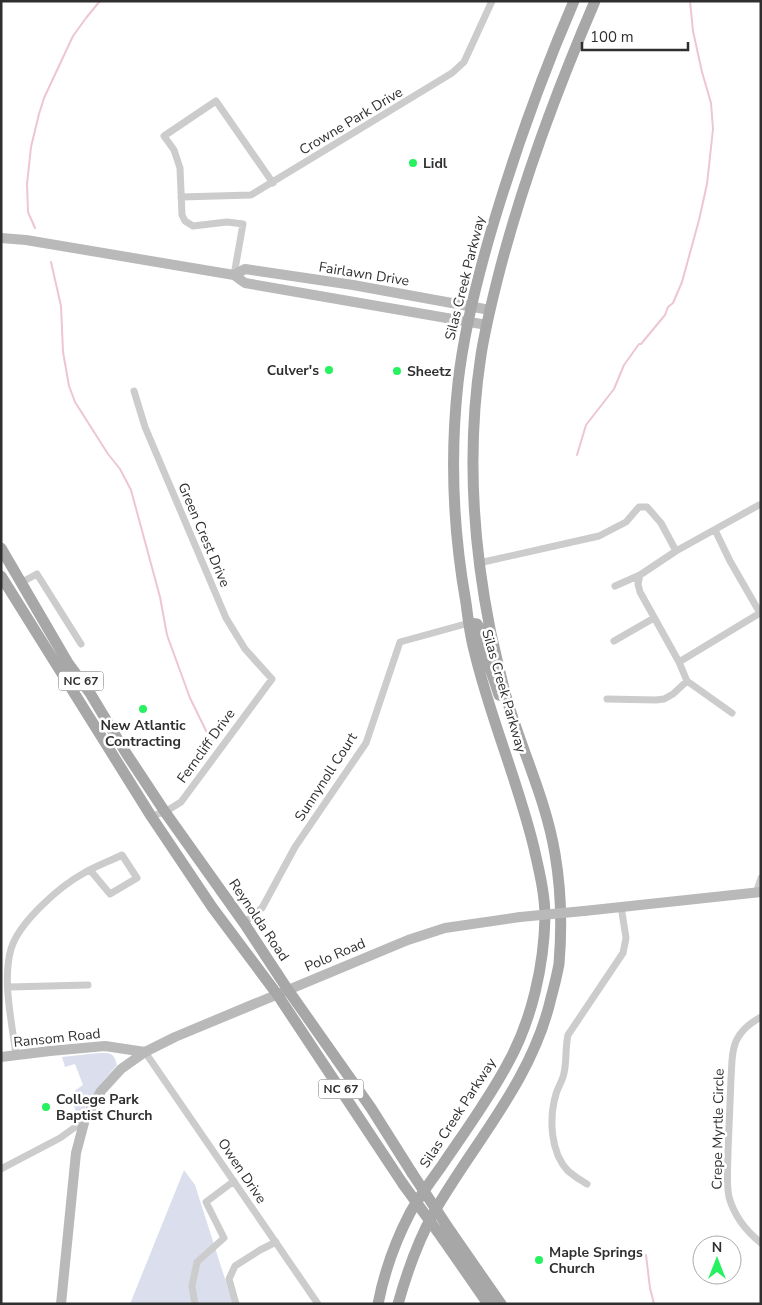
<svg xmlns="http://www.w3.org/2000/svg" width="762" height="1305" viewBox="0 0 762 1305" font-family="'Nunito Sans',sans-serif">
  <style>
    .green { fill: #dbdfed }
    .lines { fill: none; stroke-linecap: round; stroke-linejoin: round }
    .stream { stroke: #eec6d0; stroke-width: 2 }
    .street { stroke: #ccc; stroke-width: 7 }
    .secondary { stroke: #b9b9b9; stroke-width: 10 }
    .primary { stroke: #a7a7a7; stroke-width: 11 }
    .secondary-bridge { stroke: #b9b9b9; stroke-width: 10 }
    .primary-bridge { stroke: #a7a7a7; stroke-width: 11 }
    .poi-dot { fill: #26f161; stroke: #fff; stroke-width: 2 }
    .labels { text-anchor: middle; dominant-baseline: central; stroke-width: 5; stroke-linejoin: round; paint-order: stroke }
    .shield { fill: #fff; stroke: #6d6d6d; stroke-width: 1 }
    .shield-label { font-size: 12px; font-weight: bold; fill: #2f2f2f }
    .street-label { font-size: 14px; fill: #2f2f2f; stroke: #fff }
    .poi-label { font-size: 14px; font-weight: bold; fill: #2f2f2f; stroke: #fff; text-anchor: start }
  </style>
  <rect width="100%" height="100%" fill="#fff"/>
  <!-- green -->
  <path class="green" d="M98,1053c12,0 16,-1 19,12l-19,22 -17,27 -4,2c-4,-17 -12,-20 6,-31l-8,-21 -10,3 -3,-10z
    M184,1170l11,15 38,119h-103z"/>
  <g class="lines">
    <!-- stream -->
    <path class="stream" d="M35,228l-7,-16 -1,-28 4,-37 8,-33 5,-16 29,-62 13,-18 14,-17
      M51,262l10,44 2,46 6,34 6,16 33,52 12,15 11,21 29,107 7,38 23,63 23,47
      M577,455l9,-30 28,-36 10,-24 15,-21h2l24,-29 3,-8 5,-4 9,-21 17,-62 8,-36 6,-55 -2,-26 -9,-31 -9,-41 -3,-30
      M646,1255l4,33 4,16"/>
    <!-- street -->
    <path class="street" d="M181,197l70,-2 201,-122 12,-11 28,-61
      M234,275l9,-51 -16,-2 -34,4 -8,-5 -3,-6 -2,-47 -6,-18 -10,-14 52,-35 57,82
      M134,391l11,36 81,191 19,31 27,30 -91,123 -16,10 -14,4
      M479,563l120,-27 27,-14 13,-15h8l14,16 15,28
      M640,575l-2,9 2,8 39,70 8,19 45,32
      M22,582l15,-8 44,70
      M615,586l25,-11 36,-24 83,-46
      M614,641l40,-23
      M679,662l81,-49 -30,-52 -15,-31
      M607,699l49,1 8,-1 9,-5 14,-13
      M756,893l5,-15
      M244,923l18,-15 33,-61 71,-104 34,-101 69,-19
      M9,987l79,-2
      M761,1017c-11,6 -22,15 -26,27 -4,11 -3,23 -4,34 -1,24 -2,48 -3,73 0,14 -2,32 1,46 5,18 17,34 32,46
      M145,1052l173,252
      M16,1055c-4,-32 -14,-75 -5,-106 8,-27 49,-63 73,-76 12,-7 26,-12 38,-18l15,23 -27,16 -20,-24
      M1,1169l59,-31 25,-18
      M587,1184c-7,-4 -13,-8 -19,-13 -18,-19 -19,-53 -12,-77 2,-7 7,-14 8,-21 3,-13 1,-25 4,-38l55,-82 3,-15 -5,-32
      M195,1304l-3,-18 5,-24 27,-24 -18,-36 28,-21
      M236,1304l-7,-25 6,-13 25,-16 16,-8"/>
    <!-- secondary -->
    <path class="secondary" d="M1,238l25,2 208,35 11,8 242,42
      M234,275l11,-6 108,16 137,25
      M584,911l177,-19
      M1,1057l49,-6 55,-5 40,6
      M61,1304l15,-151 9,-34 16,-28 20,-22 24,-17 30,-15 233,-97 37,-12 75,-11"/>
    <!-- primary -->
    <path class="primary" d="M1,548l67,115 22,30 36,60 39,59 79,111 44,67 83,118 41,65
      M1,576l150,240 61,91 65,87 126,190
      M469,623l8,1 2,3 10,38 10,30
      M451,1232l50,72
      M443,1239l45,65
      M378,1304c6,-31 18,-64 32,-91 9,-16 20,-31 31,-46 23,-34 48,-68 67,-104 24,-43 36,-98 37,-146 0,-23 -6,-47 -11,-69 -16,-67 -44,-130 -60,-198 -4,-15 -6,-31 -8,-47 -13,-73 -16,-147 -8,-220 6,-53 19,-104 34,-155 23,-77 50,-153 82,-227
      M398,1304c9,-32 19,-61 35,-90 41,-72 99,-133 118,-216 3,-11 6,-23 8,-34 3,-36 2,-75 -4,-110 -9,-55 -34,-105 -49,-158 -6,-22 -11,-45 -16,-67 -18,-91 -23,-183 -9,-274 4,-25 10,-50 16,-74 24,-96 59,-189 98,-280"/>
    <!-- secondary-bridge -->
    <path class="secondary-bridge" d="M520,917l64,-6"/>
    <!-- primary-bridge -->
    <path class="primary-bridge" d="M412,1173l39,59
      M403,1184l40,55"/>
  </g>
  <!-- markers -->
  <g class="poi-dot">
    <circle cx="413" cy="163" r="5"/>
    <circle cx="329" cy="370" r="5"/>
    <circle cx="397" cy="371" r="5"/>
    <circle cx="143" cy="709" r="5"/>
    <circle cx="46" cy="1107" r="5"/>
    <circle cx="539" cy="1260" r="5"/>
  </g>
  <g class="labels">
    <!-- shield labels -->
    <g class="shield">
      <rect x="58.5" y="671.5" width="45" height="19" rx="4"/>
      <rect x="318.5" y="1079.5" width="45" height="19" rx="4"/>
    </g>
    <g class="shield-label">
      <text x="81" y="681">NC 67</text>
      <text x="341" y="1089">NC 67</text>
    </g>
    <!-- street labels -->
    <g class="street-label">
      <text transform="translate(351 121) rotate(-31)">Crowne Park Drive</text>
      <text transform="translate(364 274) rotate(9)">Fairlawn Drive</text>
      <text transform="translate(465 278) rotate(-76)">Silas Creek Parkway</text>
      <text transform="translate(204 535) rotate(67)">Green Crest Drive</text>
      <text transform="translate(504 691) rotate(74)">Silas Creek Parkway</text>
      <text transform="translate(206 746) rotate(-54)">Ferncliff Drive</text>
      <text transform="translate(326 777) rotate(-57)">Sunnynoll Court</text>
      <text transform="translate(259 920) rotate(56)">Reynolda Road</text>
      <text transform="translate(335 955) rotate(-23)">Polo Road</text>
      <text transform="translate(57 1038) rotate(-6)">Ransom Road</text>
      <text transform="translate(458 1113) rotate(-57)">Silas Creek Parkway</text>
      <text transform="translate(718 1129) rotate(-89)">Crepe Myrtle Circle</text>
      <text transform="translate(242 1171) rotate(56)">Owen Drive</text>
    </g>
    <!-- poi labels -->
    <g class="poi-label">
      <text x="423" y="163">Lidl</text>
      <text x="319" y="370" text-anchor="end">Culver's</text>
      <text x="407" y="371">Sheetz</text>
      <text x="143" y="725" text-anchor="middle">New Atlantic<tspan x="143" dy="16">Contracting</tspan></text>
      <text x="56" y="1099">College Park<tspan x="56" dy="16">Baptist Church</tspan></text>
      <text x="549" y="1252">Maple Springs<tspan x="549" dy="16">Church</tspan></text>
    </g>
  </g>
  <!-- border -->
  <rect width="762" height="1305" fill="none" stroke="#2f2f2f" stroke-width="5"/>
  <!-- north arrow -->
  <g transform="translate(717 1260)"><circle r="24" fill="#ffffff" stroke="#acacac"/>
  <path d="M0-4L9 19L0 12L-9 19Z" fill="#26f161"/>
  <text y="-8" font-size="14" font-weight="bold" text-anchor="middle" fill="#2f2f2f">N</text>
  </g>
  <!-- scale -->
  <path d="M582 42v8h106v-8" fill="none" stroke="#2f2f2f" stroke-width="2.5"/>
  <text x="590" y="42" font-size="15" fill="#2f2f2f" stroke="#ffffff" stroke-width="4" paint-order="stroke">100 m</text>
</svg>
